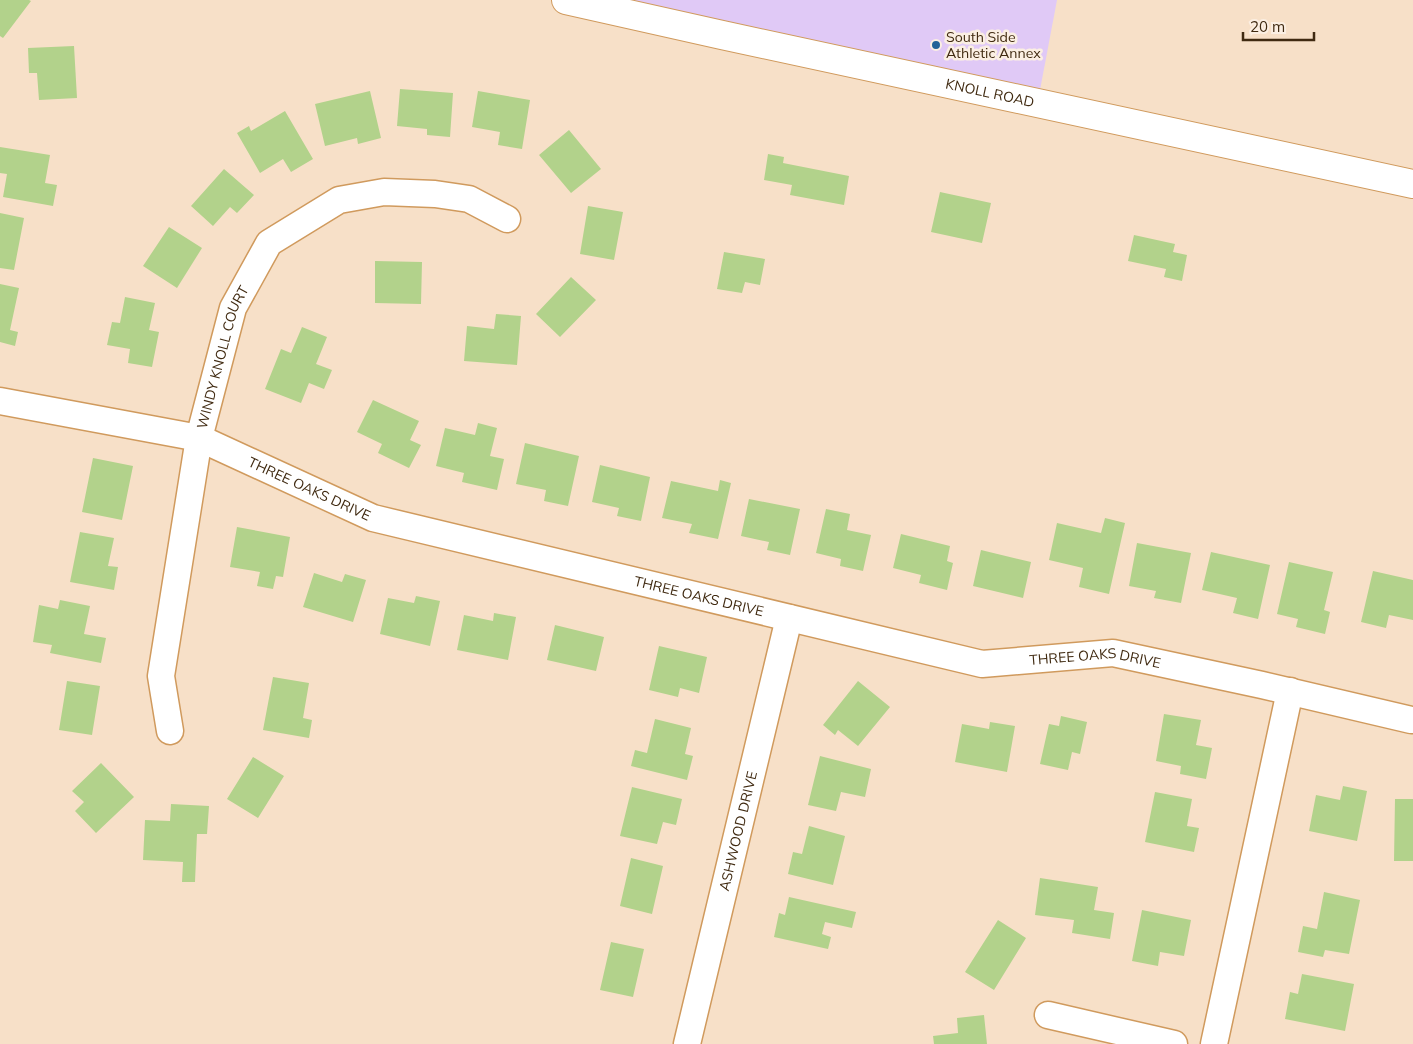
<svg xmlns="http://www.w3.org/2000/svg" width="1413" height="1044" viewBox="0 0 1413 1044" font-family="Mulish,sans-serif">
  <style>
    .green { fill: #e0c9f6 }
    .building { fill: #b2d28b }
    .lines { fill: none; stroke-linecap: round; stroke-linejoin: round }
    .street-casing { stroke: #d09a5d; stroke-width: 29 }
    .secondary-casing { stroke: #d09a5d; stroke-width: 30 }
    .street { stroke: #fff; stroke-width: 26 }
    .secondary { stroke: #fff; stroke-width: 28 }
    .poi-dot { fill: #226298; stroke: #fbefe3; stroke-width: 2 }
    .labels { text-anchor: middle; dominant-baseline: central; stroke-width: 5; stroke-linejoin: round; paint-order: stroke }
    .poi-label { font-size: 14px; fill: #402a11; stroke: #fbefe3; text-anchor: start }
    .street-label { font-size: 14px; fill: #402a11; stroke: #fbefe3 }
  </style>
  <rect width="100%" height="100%" fill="#f7e0c8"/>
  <!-- green -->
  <path class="green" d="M606,0h451l-17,90z"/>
  <!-- building -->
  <path class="building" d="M0,0h29l2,1 -28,37 -3,-2z
    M74,46l3,52 -38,2 -2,-27h-8l-1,-25z
    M400,89l53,4 -3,44 -23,-2v-6l-30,-3z
    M370,91l11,47 -23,6 -1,-6 -32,8 -10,-42z
    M478,91l52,9 -8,49 -24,-4 2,-13 -28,-5z
    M285,111l28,48 -22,13 -8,-13 -23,14 -23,-40 12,-7 2,5z
    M569,130l32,39 -30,24 -32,-38z
    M0,147l50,8 -5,28 12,2 -4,21 -50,-9 4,-23 -7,-1z
    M768,154l16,3 -1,6 66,13 -5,29 -54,-10 2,-10 -28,-5z
    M224,169l30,26 -17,18 -7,-6 -17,19 -22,-20z
    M940,192l51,11 -9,40 -51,-11z
    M588,206l35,6 -9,48 -34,-6z
    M0,213l24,5 -10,52 -14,-2z
    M169,227l33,21 -25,40 -34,-22z
    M1134,235l41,9 -2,8 14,3 -5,26 -18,-4 2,-8 -38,-8z
    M724,252l41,7 -5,26 -15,-3 -3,11 -25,-4z
    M375,261l47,1 -1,42 -46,-1z
    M571,277l25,23 -36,37 -24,-23z
    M0,284l19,4 -9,42 8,2 -3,14 -15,-4z
    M125,297l30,6 -6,27 10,2 -7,35 -24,-4 2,-14 -23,-4 5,-23 8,1z
    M496,314l25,2 -4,49 -53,-4 3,-35 27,3z
    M302,327l25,10 -11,27 16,6 -8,19 -15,-6 -8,20 -36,-14 16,-40 10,4z
    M373,400l46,21 -9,19 11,5 -12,23 -31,-15 4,-9 -25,-12z
    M478,423l19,5 -7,28 14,3 -7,31 -35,-8 2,-9 -28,-7 9,-38 30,7z
    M525,443l54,13 -11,50 -24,-5 2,-11 -30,-6z
    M93,458l40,8 -11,54 -40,-8z
    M600,465l50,12 -9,44 -24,-5 2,-8 -27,-6z
    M720,480l11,3 -13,56 -29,-6 3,-9 -30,-6 9,-37 47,10z
    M749,499l51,10 -10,46 -23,-5 2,-8 -28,-6z
    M826,509l24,5 -3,16 24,5 -8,36 -23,-5 1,-7 -25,-6z
    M1105,518l20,5 -16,71 -30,-7 4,-19 -34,-8 8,-37 44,10z
    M237,527l53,10 -7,40 -7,-1 -3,13 -16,-3 3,-14 -30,-5z
    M80,532l34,6 -6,28 10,1 -4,23 -44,-8z
    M901,534l49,12 -3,15 6,2 -6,27 -28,-7 2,-8 -28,-7z
    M1137,543l54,10 -10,50 -27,-5 2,-7 -27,-5z
    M981,550l50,12 -8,36 -50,-12z
    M1211,552l59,13 -12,54 -25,-6 4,-15 -35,-8z
    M1289,562l44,10 -9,38 6,2 -5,22 -29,-7 2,-8 -21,-5z
    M1373,571l40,9v40l-24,-5 -3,13 -25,-6z
    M314,573l28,9 3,-8 21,6 -13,42 -50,-15z
    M416,596l24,5 -10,45 -50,-12 8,-36 26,5z
    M60,600l30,6 -6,28 22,4 -5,25 -51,-10 2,-8 -19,-3 6,-37 19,4z
    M494,613l22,4 -8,43 -51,-10 7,-35 29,6z
    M555,625l49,12 -8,34 -49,-11z
    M659,646l48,11 -8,36 -19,-5 -2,9 -29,-7z
    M273,677l36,6 -6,35 9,2 -3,18 -46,-8z
    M67,681l33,5 -8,49 -33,-5z
    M858,681l32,26 -32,39 -20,-16 -3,5 -12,-10z
    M1164,714l37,6 -5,25 16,3 -6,31 -26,-5 1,-8 -25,-5z
    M1061,716l26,6 -7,32 -8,-2 -4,18 -28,-6 9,-40 10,2z
    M655,719l36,9 -6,26 8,2 -6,24 -56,-14 4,-16 12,3z
    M990,722l25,4 -8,46 -52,-10 7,-38 27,5z
    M820,756l51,13 -6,28 -24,-5 -5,19 -28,-6z
    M253,757l31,19 -26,42 -31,-19z
    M101,763l33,34 -38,36 -21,-22 9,-9 -12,-11z
    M1343,786l24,5 -10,50 -48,-10 7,-36 24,5z
    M632,787l50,12 -6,26 -13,-3 -6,22 -37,-8z
    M1155,792l37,7 -5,27 12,2 -5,24 -49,-10z
    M1395,799h18v62h-19z
    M171,804l38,2 -2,28h-10l-2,48h-13l1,-20 -40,-2 2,-40 25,1z
    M809,826l36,10 -12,49 -45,-11 5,-22 9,2z
    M631,858l32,8 -11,48 -32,-8z
    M1040,878l58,9 -4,23 20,3 -4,26 -38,-6 2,-13 -39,-5z
    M1324,892l36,8 -11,54 -24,-4 -2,7 -25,-5 5,-26 14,3z
    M789,897l67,15 -4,16 -27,-6 -3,12 9,3 -3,12 -54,-12 5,-24 6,2z
    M1142,910l49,10 -7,36 -24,-4 -2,14 -26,-5z
    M998,920l28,18 -32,52 -29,-18z
    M611,942l33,7 -11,48 -33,-7z
    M1302,974l52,10 -9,47 -60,-12 5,-27 8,2z
    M984,1015l3,29h-53l-1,-8 25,-3 -1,-15z"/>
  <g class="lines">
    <defs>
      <g id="street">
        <path id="s1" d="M0,401l199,37 174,80 609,146 131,-11 149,32 149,35"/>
        <path id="s2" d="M170,731l-9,-55 38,-238 34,-130 36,-65 70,-43 45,-8 51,2 34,5 38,20"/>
        <path d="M1048,1015l126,29"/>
        <path id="s3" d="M687,1044l102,-426"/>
        <path d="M1214,1044l76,-353"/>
      </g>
      <g id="secondary">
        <path id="s4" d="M566,0l156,35 691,149"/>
      </g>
    </defs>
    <!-- street casing -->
    <use href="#street" class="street-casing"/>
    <!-- secondary casing -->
    <use href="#secondary" class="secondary-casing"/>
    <!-- street -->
    <use href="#street" class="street"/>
    <!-- secondary -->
    <use href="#secondary" class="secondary"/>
  </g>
  <!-- markers -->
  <circle class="poi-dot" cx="936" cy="45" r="5"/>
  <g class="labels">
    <!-- poi labels -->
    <g class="poi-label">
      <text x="946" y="37">South Side<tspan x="946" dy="16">Athletic Annex</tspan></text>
    </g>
    <!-- street labels -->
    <g class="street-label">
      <text stroke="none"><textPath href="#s4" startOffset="434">KNOLL ROAD</textPath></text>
      <text stroke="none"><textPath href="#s2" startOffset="381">WINDY KNOLL COURT</textPath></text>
      <text stroke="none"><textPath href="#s1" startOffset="324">THREE OAKS DRIVE</textPath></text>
      <text stroke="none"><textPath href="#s1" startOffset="729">THREE OAKS DRIVE</textPath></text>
      <text stroke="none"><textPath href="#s1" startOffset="1134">THREE OAKS DRIVE</textPath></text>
      <text stroke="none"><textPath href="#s3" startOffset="219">ASHWOOD DRIVE</textPath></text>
    </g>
  </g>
  <!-- scale -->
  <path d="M1243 32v8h71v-8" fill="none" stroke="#402a11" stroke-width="2.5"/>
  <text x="1250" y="32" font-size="15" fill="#402a11" stroke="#fbefe3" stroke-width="4" paint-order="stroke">20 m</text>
</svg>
